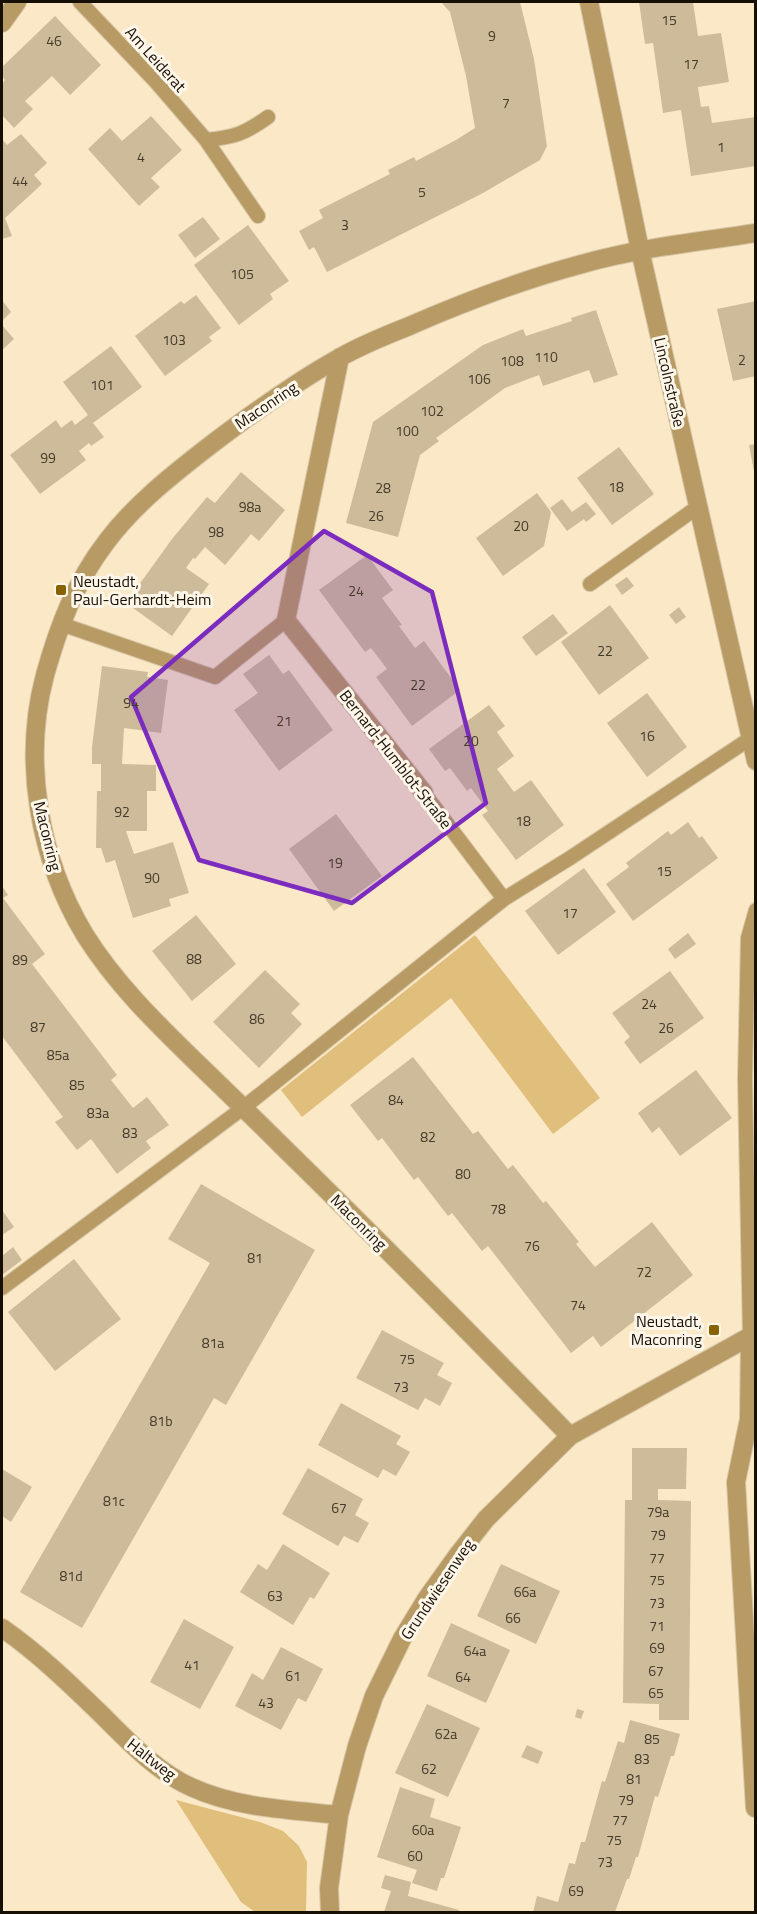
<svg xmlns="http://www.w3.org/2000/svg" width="757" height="1914" viewBox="0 0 757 1914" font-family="'Titillium Web',sans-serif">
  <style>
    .grass { fill: #e0be7c }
    .building { fill: #cdbb9a }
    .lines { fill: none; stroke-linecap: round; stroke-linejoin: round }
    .lane-casing { stroke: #d6c5a7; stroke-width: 16 }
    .street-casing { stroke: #d6c5a7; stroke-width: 20 }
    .lane { stroke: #b79a64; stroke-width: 14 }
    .street { stroke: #b79a64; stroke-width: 18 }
    .marked { fill: #7b2cbf; fill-opacity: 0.2; stroke: #7b2cbf; stroke-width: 4.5; stroke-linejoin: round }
    .poi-dot { fill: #886200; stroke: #fef7e9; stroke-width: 2 }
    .labels { text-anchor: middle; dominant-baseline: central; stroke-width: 6; stroke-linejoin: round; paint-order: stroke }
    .number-label { font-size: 14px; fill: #443a2a }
    .street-label { font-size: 16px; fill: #160f04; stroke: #fef7e9 }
    .poi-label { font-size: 16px; fill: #160f04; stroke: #fef7e9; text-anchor: start }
  </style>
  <rect width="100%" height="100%" fill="#fbe8c6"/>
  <!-- grass -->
  <path class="grass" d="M475,935l125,163 -47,36 -102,-136 -149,119 -21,-27z
    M176,1800l84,22 23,9 16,15 8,16 -1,50h-51l-14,-10z"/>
  <!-- building -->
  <path class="building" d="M441,2h79l14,57 13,87 -7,14 -57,33 -156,79 -13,-25 -5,3 -10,-19 24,-13 -4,-8 71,-36 -2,-4 26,-13 2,4 40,-21 19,-12 -9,-52 -16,-64z
    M639,2h54l5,34 23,-3 8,49 -31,5 3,20 8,-1 3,17 44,-6v49l-65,10 -10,-66 -18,3 -10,-70 -8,1z
    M55,16l46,49 -31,30 -18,-19 -27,25 8,8 -19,19 -12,-13v-31l3,-4 -3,-4v-9z
    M151,116l31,34 -31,28 9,9 -21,19 -51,-57 22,-21 12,13z
    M21,134l26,29 -13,12 8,9 -37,34 7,18 -10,3v-100l5,6z
    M203,217l17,22 -25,19 -17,-23z
    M248,225l41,56 -19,13 3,5 -34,26 -45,-60z
    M196,295l25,33 -12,9 3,4 -47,35 -30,-40 46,-35 3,3z
    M2,300l9,12 -9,9z
    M756,301v75l-23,5 -16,-72z
    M596,310l22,65 -24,8 -5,-13 -46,16 -4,-11 -34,13 -69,50 3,3 -19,14 -22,82 -52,-14 27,-101 110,-77 40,-16 3,7 46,-15 -1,-3z
    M2,325l12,14 -12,11z
    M111,346l31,41 -49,36 11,14 -13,9 -2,-3 -10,8 7,9 -46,34 -30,-39 46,-35 5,8 11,-8 3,5 13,-10 -25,-33z
    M756,444v27l-2,1 -5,-27z
    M619,447l35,47 -42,31 -35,-47z
    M241,472l44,38 -26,31 -8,-7 -26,31 -20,-18 -10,12 -2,-1 -7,10 23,16 -37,52 -46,-33 46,-64 35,-42 8,6z
    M537,493l14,19 -7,34 -41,30 -27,-38z
    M562,499l10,13 14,-10 10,12 -10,8 -2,-3 -17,12 -17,-23z
    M367,555l26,35 -11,8 20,27 -3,1 16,22 9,-7 36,49 -48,36 -36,-49 11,-8 -16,-21 -6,4 -46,-62z
    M627,577l7,9 -12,9 -7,-10z
    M610,605l39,53 -50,37 -38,-53z
    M679,607l7,10 -10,7 -7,-9z
    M553,614l15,19 -32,23 -14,-19z
    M269,655l14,19 6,-4 44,60 -54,41 -45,-61 24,-17 -15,-19z
    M102,666l46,6 -1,5 21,3 -7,53 -37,-5 -2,36 34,1v26h-9v40h-21l8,23 39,-12 16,51 -20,6 2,7 -38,12 -18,-58 -9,3 -5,-15h-5l1,-57h4v-27h-9v-17z
    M647,693l40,54 -40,30 -40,-54z
    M489,705l16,21 -8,6 17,24 -17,13 17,23 17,-12 33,45 -48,35 -34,-45 6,-4 -17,-23 -4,3 -17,-23 -5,3 -16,-22z
    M336,814l46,62 -48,35 -45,-62z
    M688,822l11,16 3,-2 16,22 -85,63 -27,-37 23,-17 -3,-4 42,-32 3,4z
    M584,868l32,44 -58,43 -33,-44z
    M2,886l6,9 -5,3 42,56 -13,10 85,111 -6,5 22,28 14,-11 22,28 -23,16 5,7 -34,26 -26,-35 -14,11 -22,-28 8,-5 -61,-81z
    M196,915l40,49 -44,37 -40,-50z
    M688,933l8,11 -21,15 -7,-10z
    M265,970l35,34 -9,9 11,11 -43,44 -46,-46z
    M670,971l34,47 -64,46 -16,-22 6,-5 -18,-24z
    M413,1057l60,77 5,-3 30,38 5,-4 30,38 3,-2 33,41 -3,2 19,23 57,-45 41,53 -92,72 -8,-11 -22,17 -83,-107 -6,5 -30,-38 -4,3 -30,-39 -4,3 -32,-42 -4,3 -28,-36z
    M696,1070l36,48 -52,38 -21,-29 -7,6 -14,-20z
    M201,1184l114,66 -89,155 -12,-7 -132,230 -62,-36 190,-329 -42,-24z
    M2,1210l12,17 -12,8z
    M13,1247l9,13 -20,15v-19z
    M74,1259l47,60 -66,52 -47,-59z
    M382,1330l62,33 -7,12 15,8 -12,23 -15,-8 -7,12 -62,-32z
    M341,1403l60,33 -5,8 14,8 -14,24 -13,-7 -5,9 -60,-33z
    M632,1448h55l-1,41h-28v11l33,1 -2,219h-30v-16l-36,-1 2,-203h7z
    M308,1468l55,31 -8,16 14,8 -11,20 -14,-7 -6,10 -56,-32z
    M2,1469l30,18 -21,35 -9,-6z
    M283,1544l47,29 -16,26 -4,-2 -17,28 -53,-33 18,-28 9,6z
    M501,1564l59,27 -24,53 -59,-28z
    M184,1619l50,28 -34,62 -50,-27z
    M451,1623l59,27 -24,53 -59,-27z
    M281,1647l42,22 -17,33 -8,-4 -17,32 -46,-24 17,-33 11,7z
    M427,1704l53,24 -32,69 -53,-24z
    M577,1709l7,2 -3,8 -6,-2z
    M630,1720l50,14 -6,22h-3l-13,41 -3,-1 -17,61h-2l-7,22h-2l-12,33h-82l4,-16 21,6 11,-39 6,1 6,-22h4l17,-61 3,1 13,-41 6,2z
    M527,1745l16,7 -5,12 -17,-7z
    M400,1787l35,12 -5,18 31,10 -17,51h-3l-4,13 -25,-8 5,-13 -40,-13z
    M385,1875l26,7 -3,14 51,14 -1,2h-74l7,-21 -10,-3z"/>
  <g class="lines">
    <defs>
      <path id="lane" d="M80,2l76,80 50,58 52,76
        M206,140c29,-3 38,-6 62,-23
        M590,584l109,-78
        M61,624l154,53 71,-57
        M424,793l80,106
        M2,1288l241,-180 261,-209 66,-41 181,-120
        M750,1336l-5,-257 3,-141 8,-28"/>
      <path id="street" d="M589,2l51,248 116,511
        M2,23l15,-21
        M340,357l-54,263 138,173
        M750,1336l-1,83 -13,63 19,326
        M570,1436c-95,-98 -191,-195 -289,-291 -28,-28 -57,-56 -86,-84 -40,-39 -80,-78 -110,-126 -46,-76 -63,-174 -40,-260 14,-50 30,-92 62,-134 28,-37 65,-66 101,-94 42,-32 86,-64 131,-89 21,-12 45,-22 68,-31 57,-25 115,-47 175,-63 56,-16 115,-22 174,-31
        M2,1628c36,25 68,56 100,87 26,26 54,56 89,72 45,21 99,23 148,28
        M330,1912l-1,-24 10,-73 18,-69 17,-50 28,-57 25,-41 30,-42 29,-37 84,-83 186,-103"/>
    </defs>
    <!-- lane casing -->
    <use href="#lane" class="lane-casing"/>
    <!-- street casing -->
    <use href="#street" class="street-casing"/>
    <!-- lane -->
    <use href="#lane" class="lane"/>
    <!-- street -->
    <use href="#street" class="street"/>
  </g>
  <!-- marked area -->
  <path class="marked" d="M324,531l108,61 54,211 -134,100 -153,-43 -68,-163z"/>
  <!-- markers -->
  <g class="poi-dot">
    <rect x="55" y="584" width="12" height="12" rx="3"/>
    <rect x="708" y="1324" width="12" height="12" rx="3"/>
  </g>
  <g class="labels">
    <!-- number labels -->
    <g class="number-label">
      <text x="669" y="19">15</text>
      <text x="492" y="35">9</text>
      <text x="54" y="40">46</text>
      <text x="691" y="63">17</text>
      <text x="506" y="102">7</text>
      <text x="721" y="146">1</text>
      <text x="141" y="156">4</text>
      <text x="20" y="180">44</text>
      <text x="422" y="191">5</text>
      <text x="345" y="224">3</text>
      <text x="242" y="273">105</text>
      <text x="174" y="339">103</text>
      <text x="546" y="356">110</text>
      <text x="742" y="359">2</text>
      <text x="512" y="360">108</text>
      <text x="479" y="378">106</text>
      <text x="102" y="384">101</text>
      <text x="432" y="410">102</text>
      <text x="407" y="430">100</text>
      <text x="48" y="457">99</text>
      <text x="616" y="486">18</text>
      <text x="383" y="487">28</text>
      <text x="250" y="506">98a</text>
      <text x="376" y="515">26</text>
      <text x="521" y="525">20</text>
      <text x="216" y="531">98</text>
      <text x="356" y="590">24</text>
      <text x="605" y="650">22</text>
      <text x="418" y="684">22</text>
      <text x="131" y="702">94</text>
      <text x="284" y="720">21</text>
      <text x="647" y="735">16</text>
      <text x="471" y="740">20</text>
      <text x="122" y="811">92</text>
      <text x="523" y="820">18</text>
      <text x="335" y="862">19</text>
      <text x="664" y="870">15</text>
      <text x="152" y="877">90</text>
      <text x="570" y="912">17</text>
      <text x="194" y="958">88</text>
      <text x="20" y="959">89</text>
      <text x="649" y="1003">24</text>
      <text x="257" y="1018">86</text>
      <text x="38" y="1026">87</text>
      <text x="666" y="1027">26</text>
      <text x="58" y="1054">85a</text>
      <text x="77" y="1084">85</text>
      <text x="396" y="1099">84</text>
      <text x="98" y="1112">83a</text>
      <text x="130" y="1132">83</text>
      <text x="428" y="1136">82</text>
      <text x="463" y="1173">80</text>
      <text x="498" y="1208">78</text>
      <text x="532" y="1245">76</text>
      <text x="255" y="1257">81</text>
      <text x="644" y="1271">72</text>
      <text x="578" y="1304">74</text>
      <text x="213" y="1342">81a</text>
      <text x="407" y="1358">75</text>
      <text x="401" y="1386">73</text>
      <text x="161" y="1420">81b</text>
      <text x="114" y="1500">81c</text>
      <text x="339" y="1507">67</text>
      <text x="658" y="1511">79a</text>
      <text x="658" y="1534">79</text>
      <text x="657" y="1557">77</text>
      <text x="71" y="1575">81d</text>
      <text x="657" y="1579">75</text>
      <text x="525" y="1591">66a</text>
      <text x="275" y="1595">63</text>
      <text x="657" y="1602">73</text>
      <text x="513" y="1617">66</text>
      <text x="657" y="1625">71</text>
      <text x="657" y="1647">69</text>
      <text x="475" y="1650">64a</text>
      <text x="192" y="1664">41</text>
      <text x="656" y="1670">67</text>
      <text x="293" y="1675">61</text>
      <text x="463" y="1676">64</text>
      <text x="656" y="1692">65</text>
      <text x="266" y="1702">43</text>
      <text x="446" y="1733">62a</text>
      <text x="652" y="1738">85</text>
      <text x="642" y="1758">83</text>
      <text x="429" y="1768">62</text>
      <text x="634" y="1778">81</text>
      <text x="626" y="1799">79</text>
      <text x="620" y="1819">77</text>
      <text x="423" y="1829">60a</text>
      <text x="614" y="1839">75</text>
      <text x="415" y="1855">60</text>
      <text x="605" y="1861">73</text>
      <text x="576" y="1890">69</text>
    </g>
    <!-- street labels -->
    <g class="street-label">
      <text transform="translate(156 59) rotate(48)">Am Leiderat</text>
      <text transform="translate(670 382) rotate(77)">Lincolnstraße</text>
      <text transform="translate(266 405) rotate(-34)">Maconring</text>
      <text transform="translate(396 759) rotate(52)">Bernard-Humblot-Straße</text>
      <text transform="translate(48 836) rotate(76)">Maconring</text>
      <text transform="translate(359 1222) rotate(45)">Maconring</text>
      <text transform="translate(437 1589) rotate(-56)">Grundwiesenweg</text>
      <text transform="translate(152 1759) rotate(38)">Haltweg</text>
    </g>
    <!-- poi labels -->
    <g class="poi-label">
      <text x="73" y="581">Neustadt,<tspan x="73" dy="18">Paul-Gerhardt-Heim</tspan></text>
      <text x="702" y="1321" text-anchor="end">Neustadt,<tspan x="702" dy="18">Maconring</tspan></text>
    </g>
  </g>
  <!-- border -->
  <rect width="757" height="1914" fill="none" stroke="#160f04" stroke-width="6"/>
</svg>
